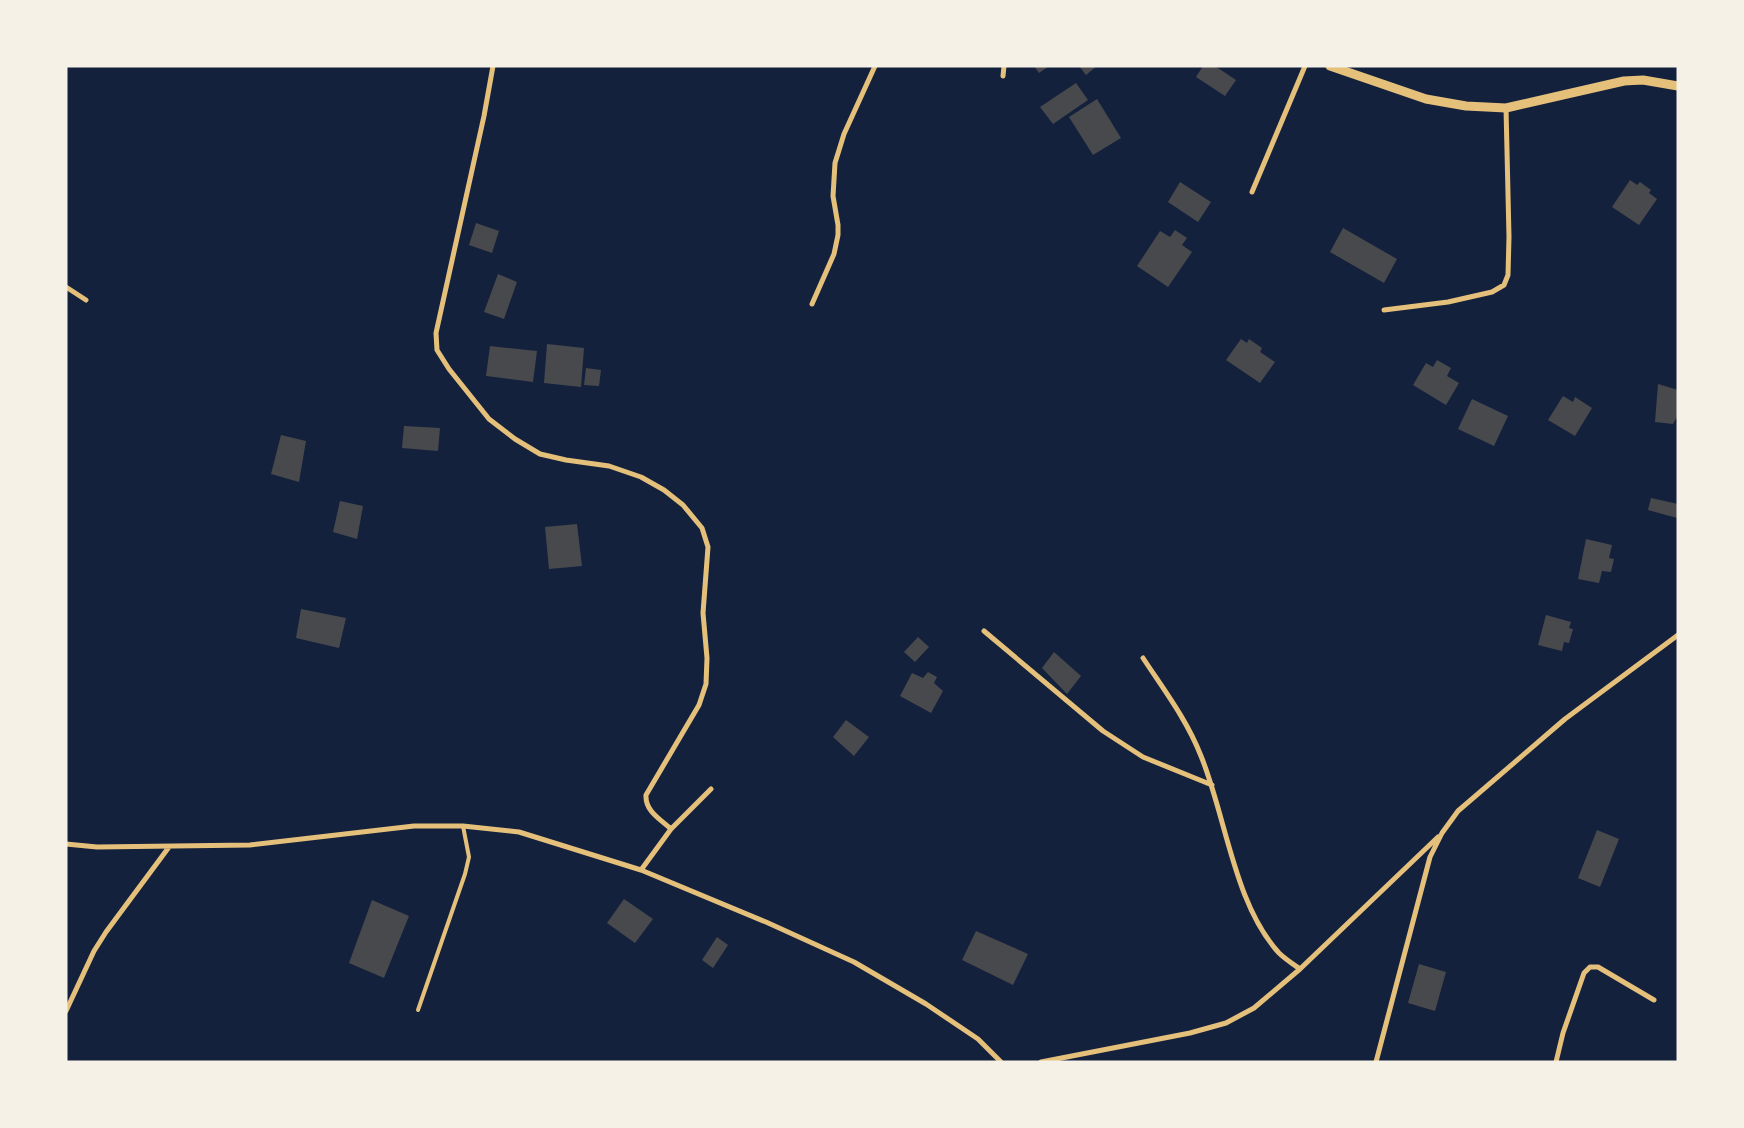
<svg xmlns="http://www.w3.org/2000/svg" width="1744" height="1128" viewBox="0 0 1744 1128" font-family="Rubik,sans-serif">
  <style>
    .building { fill: #48494c }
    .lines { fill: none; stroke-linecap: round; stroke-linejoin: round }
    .service { stroke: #e5c07b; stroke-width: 4 }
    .minor { stroke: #e5c07b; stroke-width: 5 }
    .tertiary { stroke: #e5c07b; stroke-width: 9 }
  </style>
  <rect width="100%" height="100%" fill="#14213d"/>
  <!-- building -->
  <path class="building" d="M1034,66h15l-10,7z
    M1079,66h18l-11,9z
    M1203,66h12l21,14 -11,16 -29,-19z
    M1076,83l12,17 -35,24 -13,-17z
    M1097,99l24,39 -28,17 -24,-38z
    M1630,180l7,5 3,-3 11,8 -2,3 8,6 -18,26 -27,-18z
    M1180,182l31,20 -13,20 -30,-20z
    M476,223l23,8 -7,22 -23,-8z
    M1343,228l54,31 -13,24 -54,-31z
    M1175,230l12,8 -5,7 10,7 -24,35 -31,-21 23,-35 10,6z
    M498,274l19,8 -13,37 -20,-7z
    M1241,339l6,4 2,-4 13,9 -2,4 15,10 -15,21 -34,-23z
    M547,344l37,4 -3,39 -37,-4z
    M490,346l47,5 -4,31 -47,-6z
    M1437,360l14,8 -4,8 12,7 -13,22 -33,-20 13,-22 7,4z
    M586,368l15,2 -2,16 -15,-1z
    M1658,384l20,6v25l-5,9 -18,-2z
    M1563,396l10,6 2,-5 17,11 -17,28 -27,-16z
    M1472,399l36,17 -14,30 -36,-17z
    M404,426l36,2 -2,23 -36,-3z
    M281,435l25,6 -7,41 -28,-8z
    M1651,498l27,6 -1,14 -29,-8z
    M340,501l23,5 -6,33 -24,-7z
    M577,524l5,42 -33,3 -4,-42z
    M1586,539l26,6 -3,13 5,1 -3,13 -9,-1 -3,12 -21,-4z
    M301,609l45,9 -7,30 -43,-10z
    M1546,615l25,7 -2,6 4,1 -4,14 -5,-1 -2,9 -24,-6z
    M918,637l11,10 -14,15 -11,-10z
    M1054,652l27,24 -14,18 -25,-26z
    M928,672l9,5 -3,6 9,8 -12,22 -31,-17 12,-23 11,5z
    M846,720l23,17 -15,19 -21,-19z
    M1597,830l22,9 -19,48 -22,-9z
    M624,899l29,20 -18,24 -28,-20z
    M372,900l37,16 -25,62 -35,-15z
    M976,931l52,23 -15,31 -51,-25z
    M717,937l11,8 -15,23 -11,-8z
    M1419,964l27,8 -11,39 -27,-8z"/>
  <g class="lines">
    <!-- service -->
    <path class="service" d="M418,1010l47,-136 4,-17 -6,-31"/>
    <!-- minor -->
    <path class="minor" d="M493,66l-9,50 -48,217 1,17 12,19 40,50 26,20 25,15 26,6 43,6 32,11 23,13 19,15 19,23 6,19 -5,66 4,45 -1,26 -7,21 -53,90c-1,16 14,24 25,34
      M1003,76l1,-10
      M1252,192l53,-126
      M66,287l20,13
      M812,304l22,-50 4,-19v-10l-5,-29 2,-33 9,-29 31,-68
      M1384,310l64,-8 44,-10 12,-7 4,-10 1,-38 -3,-129
      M984,631l119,100 40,26 69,28
      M1143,658c21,32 44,62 58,98 25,61 33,148 78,197 6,6 14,11 21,16
      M66,844l31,3 153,-2 164,-19h49l56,6 122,38 125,52 88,40 72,42 52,35 23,23
      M641,870l30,-41 40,-40
      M66,1011l28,-60 12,-19 63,-85
      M1041,1062l149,-29 36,-10 28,-15 46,-39 138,-132
      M1376,1062l54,-205 12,-24 16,-22 107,-92 113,-84
      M1556,1062l7,-29 21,-60 6,-6h8l56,33"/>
    <!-- tertiary -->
    <path class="tertiary" d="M1330,66l96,33 40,7 40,2 118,-27 19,-1 35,6"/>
  </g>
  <!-- border -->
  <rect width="1744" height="1128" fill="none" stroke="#f6f1e7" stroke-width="135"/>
</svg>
